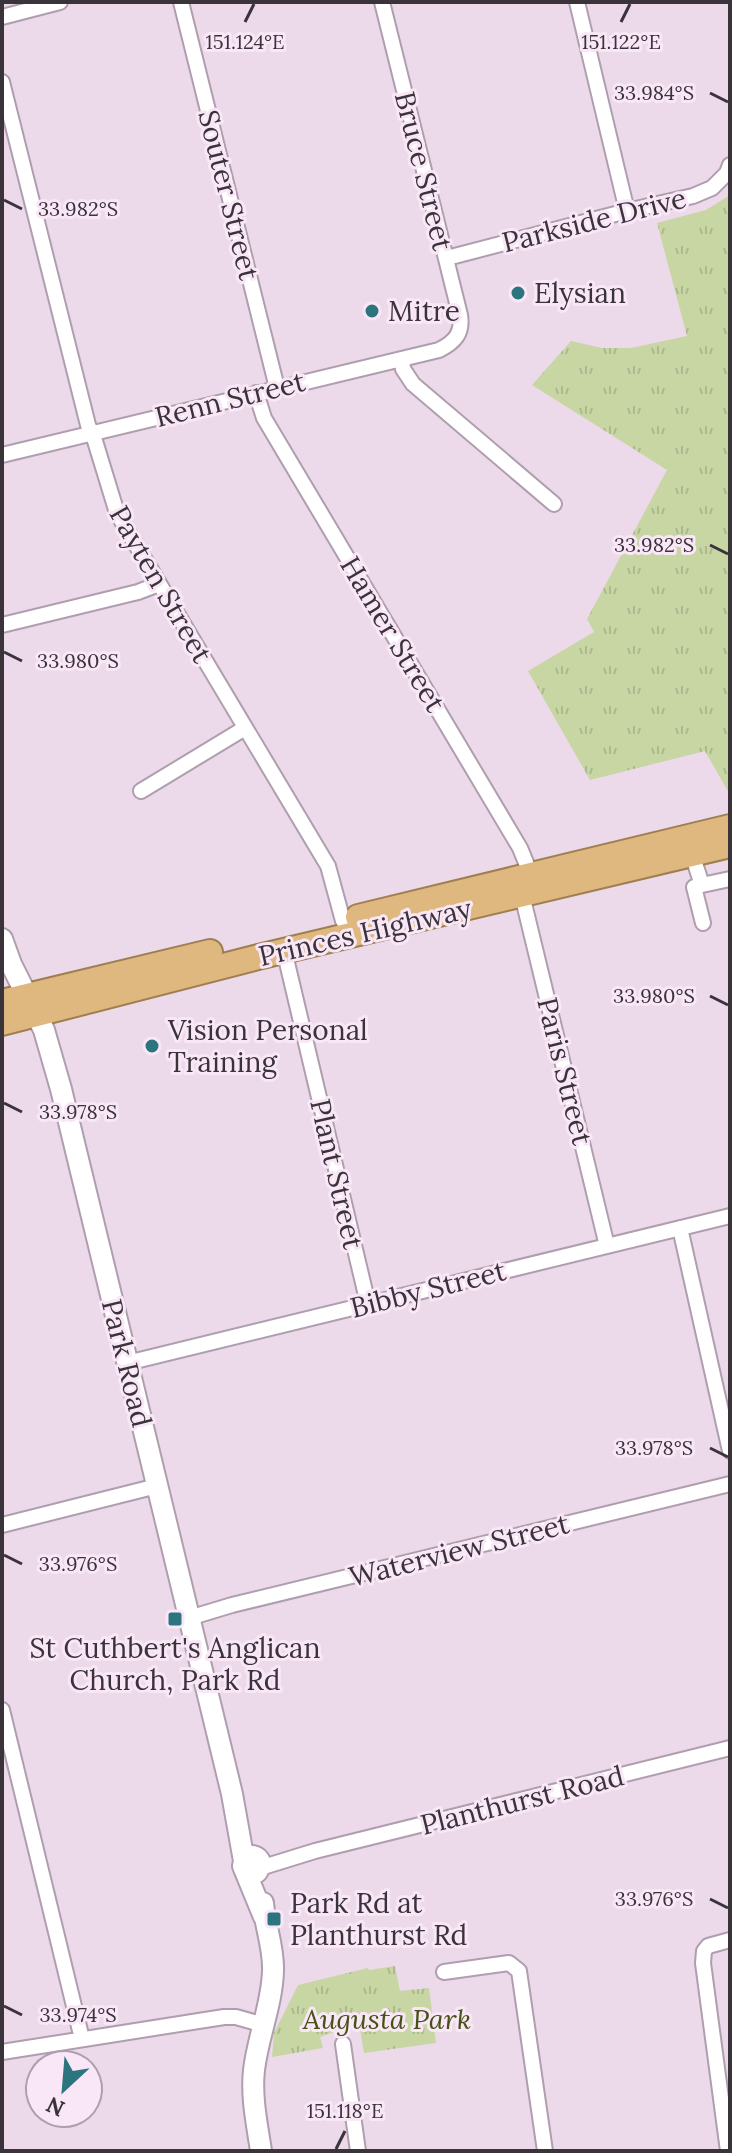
<svg xmlns="http://www.w3.org/2000/svg" width="732" height="2153" viewBox="0 0 732 2153" font-family="Lora,serif">
  <style>
    .park { fill: url(#park-tufts) }
    .lines { fill: none; stroke-linecap: round; stroke-linejoin: round }
    .minor-casing { stroke: #af9ead; stroke-width: 18 }
    .secondary-casing { stroke: #af9ead; stroke-width: 24 }
    .trunk-casing { stroke: #9f7e51; stroke-width: 28 }
    .minor { stroke: #fff; stroke-width: 14 }
    .secondary { stroke: #fff; stroke-width: 20 }
    .trunk { stroke: #deb87e; stroke-width: 24 }
    .ticks { fill: none; stroke: #3a343a; stroke-width: 3 }
    .poi-dot { fill: #2c747e; stroke: #f9e7f7; stroke-width: 3 }
    .labels { text-anchor: middle; dominant-baseline: central; stroke-width: 6; stroke-linejoin: round; paint-order: stroke }
    .street-label { font-size: 28px; fill: #3a343a; stroke: #f9e7f7 }
    .poi-label { font-size: 28px; fill: #3a343a; stroke: #f9e7f7; text-anchor: start }
    .park-label { font-size: 28px; font-style: italic; fill: #455215; stroke: #f9e7f7 }
    .ticks-label { font-size: 20px; text-anchor: middle; fill: #3a343a; stroke: #f9e7f7; stroke-width: 6; stroke-linejoin: round; paint-order: stroke }
  </style>
  <defs>
    <pattern id="park-tufts" width="24" height="20" patternUnits="userSpaceOnUse" patternTransform="scale(2)"><rect width="24" height="20" fill="#c7d6a3"/><path d="M3 7l-1-3M5 7V3M7 7l1-3M15 17l-1-3M17 17v-4M19 17l1-3" fill="none" stroke="#acb88d"/></pattern>
  </defs>
  <rect width="100%" height="100%" fill="#ecdaea"/>
  <!-- park -->
  <path class="park" d="M730,195v600l-25,-44 -115,29 -62,-109 66,-39 -7,-13 80,-149 -135,-85 39,-44 31,7h29l56,-12 -30,-113 49,-13z
    M395,1966l5,25 29,-3 7,55 -72,10 -5,-30 -39,14 3,11 -51,9 2,-24 24,-48 70,-17 1,2z"/>
  <g class="lines">
    <defs>
      <path id="minor" d="M181,2l96,386
        M577,2l50,209
        M2,17l58,-15
        M2,82l86,343 7,16 22,72 211,353 15,55
        M447,258l180,-47 66,-15 19,-8 15,-15 3,-8
        M402,359l1,10 10,15 141,120
        M256,393l8,25 256,430 11,27
        M2,455l437,-105c16,-8 24,-17 21,-35l-78,-313
        M2,625l136,-33 21,-8
        M141,791l104,-63
        M692,854l10,31 28,-6
        M702,885l-8,2 9,36
        M522,895l85,351
        M284,950l84,354
        M680,1228l50,223
        M127,1363l603,-147
        M2,1525l155,-39
        M189,1618l43,-13 498,-121
        M2,1710l80,329
        M260,1868l55,-17 415,-103
        M444,1972l65,-9 10,8 26,180
        M343,2044l15,107
        M2,2052l222,-35h12l28,8
        M728,2151l-25,-188 1,-12 4,-5 22,-6"/>
      <path id="secondary" d="M2,939l9,25 33,66 17,59 171,705 12,67 -1,5 21,51
        M244,1861c5,-8 14,-6 17,3l-4,8 -4,2 -7,-3
        M261,2151c-4,-27 -10,-54 -7,-81 4,-34 18,-65 19,-99 1,-23 -8,-45 -10,-68"/>
      <path id="trunk" d="M358,917l372,-90
        M2,1002l208,-50
        M2,1023l256,-66 472,-112"/>
    </defs>
    <!-- minor casing -->
    <use href="#minor" class="minor-casing"/>
    <!-- secondary casing -->
    <use href="#secondary" class="secondary-casing"/>
    <!-- trunk casing -->
    <use href="#trunk" class="trunk-casing"/>
    <!-- minor -->
    <use href="#minor" class="minor"/>
    <!-- secondary -->
    <use href="#secondary" class="secondary"/>
    <!-- trunk -->
    <use href="#trunk" class="trunk"/>
  </g>
  <!-- ticks -->
  <path class="ticks" d="M245,22l9,-18M621,22l9,-18M710,93l18,9M4,200l18,9M710,545l18,9M4,652l18,9M710,996l18,9M4,1103l18,9M710,1448l18,9M4,1555l18,9M710,1899l18,9M4,2006l18,9M336,2149l9,-18"/>
  <!-- markers -->
  <g class="poi-dot">
    <circle cx="518" cy="293" r="8"/>
    <circle cx="372" cy="311" r="8"/>
    <circle cx="152" cy="1046" r="8"/>
    <rect x="167" y="1611" width="16" height="16" rx="4"/>
    <rect x="266" y="1911" width="16" height="16" rx="4"/>
  </g>
  <g class="labels">
    <!-- street labels -->
    <g class="street-label">
      <text transform="translate(424 171) rotate(76)">Bruce Street</text>
      <text transform="translate(229 195) rotate(76)">Souter Street</text>
      <text transform="translate(594 220) rotate(-14)">Parkside Drive</text>
      <text transform="translate(230 399) rotate(-14)">Renn Street</text>
      <text transform="translate(161 584) rotate(60)">Payten Street</text>
      <text transform="translate(393 634) rotate(59)">Hamer Street</text>
      <text transform="translate(365 932) rotate(-13)">Princes Highway</text>
      <text transform="translate(565 1071) rotate(76)">Paris Street</text>
      <text transform="translate(337 1174) rotate(77)">Plant Street</text>
      <text transform="translate(428 1289) rotate(-14)">Bibby Street</text>
      <text transform="translate(127 1363) rotate(76)">Park Road</text>
      <text transform="translate(459 1550) rotate(-14)">Waterview Street</text>
      <text transform="translate(522 1800) rotate(-14)">Planthurst Road</text>
    </g>
    <!-- poi labels -->
    <g class="poi-label">
      <text x="534" y="293">Elysian</text>
      <text x="388" y="311">Mitre</text>
      <text x="168" y="1030">Vision Personal<tspan x="168" dy="32">Training</tspan></text>
      <text x="175" y="1648" text-anchor="middle">St Cuthbert's Anglican<tspan x="175" dy="32">Church, Park Rd</tspan></text>
      <text x="290" y="1903">Park Rd at<tspan x="290" dy="32">Planthurst Rd</tspan></text>
    </g>
    <!-- park labels -->
    <g class="park-label">
      <text x="387" y="2019">Augusta Park</text>
    </g>
  </g>
  <g class="ticks-label">
    <text x="245" y="49">151.124°E</text>
    <text x="621" y="49">151.122°E</text>
    <text x="654" y="100">33.984°S</text>
    <text x="78" y="216">33.982°S</text>
    <text x="654" y="552">33.982°S</text>
    <text x="78" y="668">33.980°S</text>
    <text x="654" y="1003">33.980°S</text>
    <text x="78" y="1119">33.978°S</text>
    <text x="654" y="1455">33.978°S</text>
    <text x="78" y="1571">33.976°S</text>
    <text x="654" y="1906">33.976°S</text>
    <text x="78" y="2022">33.974°S</text>
    <text x="345" y="2118">151.118°E</text>
  </g>
  <!-- border -->
  <rect width="732" height="2153" fill="none" stroke="#3a343a" stroke-width="8"/>
  <!-- north arrow -->
  <g transform="translate(64 2089) rotate(206)"><circle r="38" fill="#f9e7f7" stroke="#ad9fab" stroke-width="2"/>
  <path d="M0-6L14 30L0 20L-14 30Z" fill="#2c747e"/>
  <text y="-12" font-size="22" font-weight="bold" text-anchor="middle" fill="#3a343a">N</text>
  </g>
</svg>
